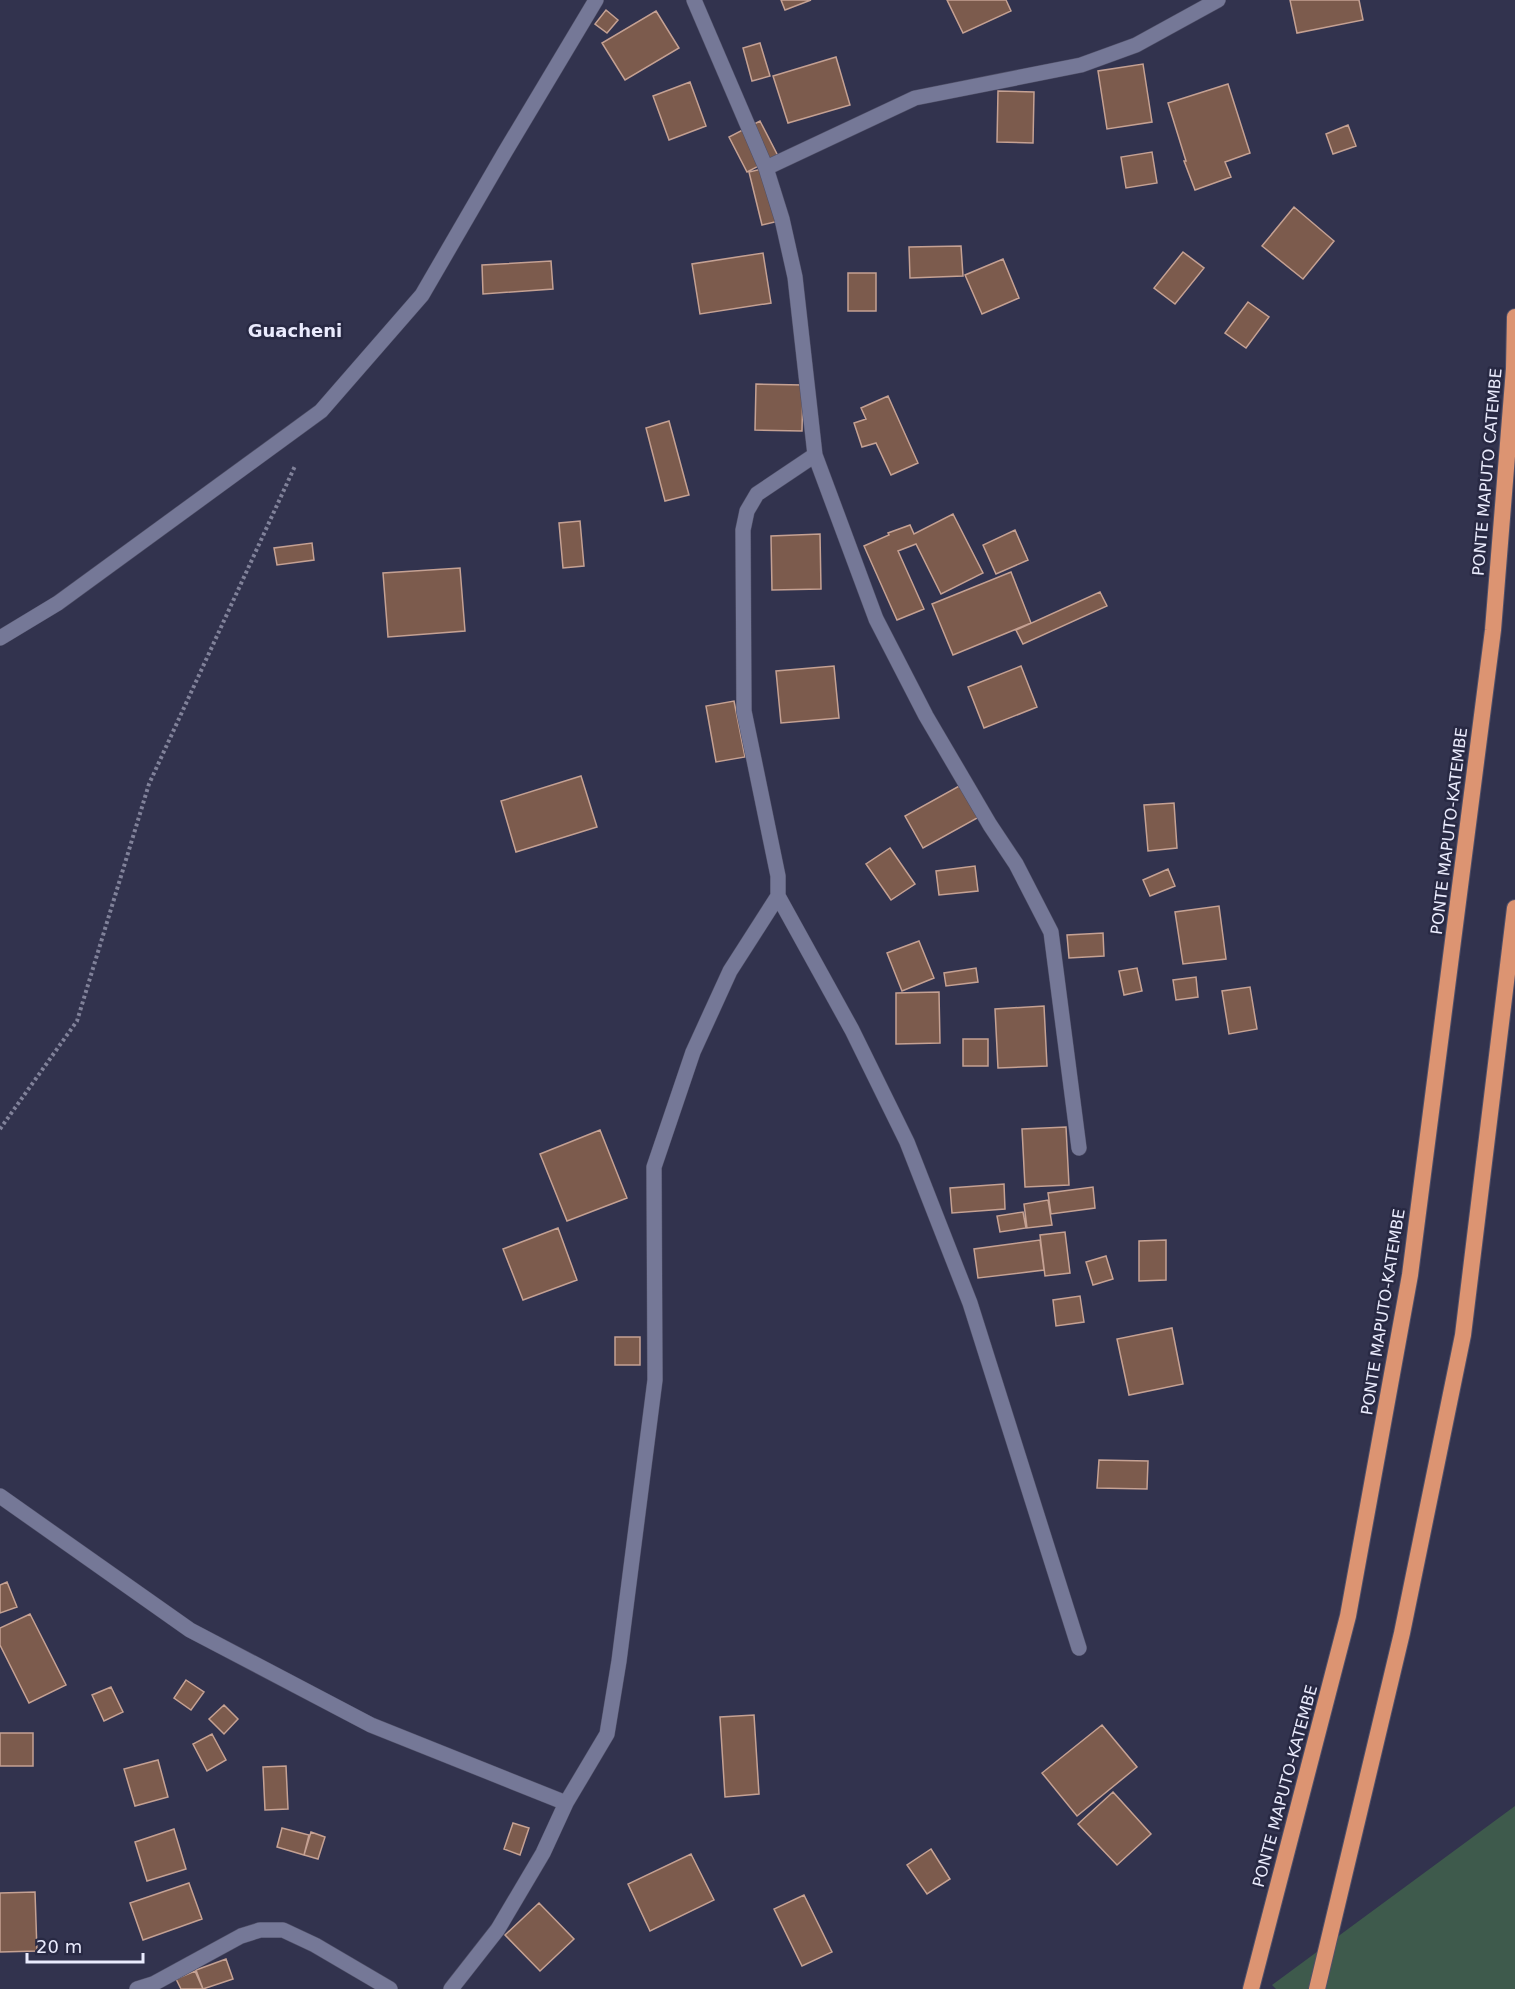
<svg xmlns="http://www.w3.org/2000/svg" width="1515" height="1989" viewBox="0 0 1515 1989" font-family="'DejaVu Sans',sans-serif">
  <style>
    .green { fill: #3e5a4c }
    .building { fill: #7c5b4d; stroke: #c5a193; stroke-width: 1.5 }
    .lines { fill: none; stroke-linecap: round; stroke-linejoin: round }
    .minor-casing { stroke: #505068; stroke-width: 16 }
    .trunk-casing { stroke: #505068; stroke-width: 18 }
    .path { stroke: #81829a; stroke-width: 4; stroke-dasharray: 3 3; stroke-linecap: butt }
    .minor { stroke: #757897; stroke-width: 15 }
    .trunk { stroke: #dc9472; stroke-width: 16 }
    .labels { text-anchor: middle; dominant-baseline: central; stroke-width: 5; stroke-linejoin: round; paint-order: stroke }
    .street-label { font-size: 16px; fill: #eaebfd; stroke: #282943 }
    .neighbourhood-label { font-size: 18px; font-weight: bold; fill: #eaebfd; stroke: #282943 }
  </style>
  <rect width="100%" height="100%" fill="#32334e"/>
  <!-- green -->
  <path class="green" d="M1515,1806v183h-239l-4,-4z"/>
  <!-- building -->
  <path class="building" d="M781,0h30l-26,10z
    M947,0h59l5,11 -48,22z
    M1290,0h69l4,20 -66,13z
    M606,10l12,10 -11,13 -12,-9z
    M656,11l23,37 -54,32 -23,-37z
    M760,43l10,33 -18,5 -9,-33z
    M836,57l14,48 -62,18 -15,-47z
    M1143,64l9,58 -45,7 -9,-58z
    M690,82l16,44 -37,14 -16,-44z
    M1228,84l22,69 -25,9 6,15 -36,13 -11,-29h2l-18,-58z
    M998,91l36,1 -1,51 -36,-1z
    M760,121l18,35 -31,16 -18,-35z
    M1348,125l8,21 -23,8 -7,-20z
    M1152,152l5,31 -31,5 -5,-31z
    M766,168l13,53 -17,4 -13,-53z
    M1294,207l40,34 -31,38 -41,-33z
    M961,246l2,30 -53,2 -1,-31z
    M1183,252l21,16 -29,36 -21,-16z
    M763,253l8,50 -71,11 -8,-50z
    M1003,259l16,39 -37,16 -17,-39z
    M551,261l2,28 -70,5 -1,-29z
    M848,273h28v38h-28z
    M1248,302l21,15 -23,31 -21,-15z
    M756,384l47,1 -1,46 -47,-1z
    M888,396l30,67 -27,12 -15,-32 -14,4 -8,-24 12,-4 -5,-11z
    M669,421l20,74 -24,6 -19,-73z
    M953,514l30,59 -42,21 -25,-50 -18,7 26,58 -27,11 -33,-74 25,-11 -1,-2 22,-8 4,9z
    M580,521l4,45 -21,2 -4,-45z
    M1015,530l13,30 -32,14 -13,-29z
    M820,534l1,55 -49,1 -1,-54z
    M312,543l2,17 -37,5 -3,-17z
    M460,568l5,63 -77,6 -5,-64z
    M1011,572l20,51 -78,32 -21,-51z
    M1100,592l7,14 -84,38 -7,-14z
    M834,666l5,52 -58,5 -5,-52z
    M1021,666l16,41 -53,21 -16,-41z
    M734,701l11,56 -29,5 -10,-56z
    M581,776l16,51 -81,25 -15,-51z
    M961,785l18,32 -56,31 -18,-32z
    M1174,803l3,45 -29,3 -4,-46z
    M890,848l25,36 -24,16 -25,-36z
    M975,866l3,25 -39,4 -3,-24z
    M1168,869l7,17 -25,10 -7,-16z
    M1219,906l7,53 -43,5 -8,-52z
    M1103,933l1,23 -35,2 -2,-23z
    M919,941l15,37 -32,13 -15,-38z
    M976,968l2,14 -32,4 -2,-13z
    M1137,968l5,23 -18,4 -5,-24z
    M1196,977l2,20 -22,3 -3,-20z
    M1250,987l7,42 -28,5 -7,-43z
    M939,992l1,51 -44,1v-51z
    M1044,1006l3,60 -49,2 -3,-59z
    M963,1039h25v27h-25z
    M1066,1127l3,58 -44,2 -3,-58z
    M600,1130l27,68 -60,23 -27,-67z
    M1004,1184l1,25 -53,4 -2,-25z
    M1093,1187l2,21 -44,6 -3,-21z
    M1048,1200l4,25 -25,3 -3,-24z
    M1023,1212l3,16 -26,4 -3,-16z
    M558,1228l19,52 -54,20 -20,-51z
    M1065,1232l5,41 -25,3 -5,-41z
    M1040,1240l4,30 -66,8 -4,-29z
    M1166,1240v40l-27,1v-40z
    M1106,1256l7,23 -20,6 -7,-23z
    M1080,1296l4,26 -28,4 -3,-26z
    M1172,1328l11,56 -54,11 -12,-56z
    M615,1337h25v28h-25z
    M1099,1460l49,1 -1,28 -50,-1z
    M7,1582l10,25 -17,6v-28z
    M30,1614l36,71 -37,18 -29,-58v-17z
    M186,1680l18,12 -13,18 -17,-12z
    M111,1687l12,25 -19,9 -12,-26z
    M224,1705l14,14 -14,15 -15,-15z
    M754,1715l5,79 -34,3 -5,-80z
    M1102,1725l35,42 -60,49 -35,-43z
    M0,1733h33v33h-33z
    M212,1734l14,26 -19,11 -14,-27z
    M158,1760l10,37 -33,9 -11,-37z
    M286,1766l2,43 -23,1 -2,-43z
    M1113,1792l38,42 -34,31 -39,-41z
    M513,1823l16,5 -9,27 -16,-6z
    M282,1828l27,7 -5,20 -27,-8z
    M174,1829l12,40 -39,12 -12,-39z
    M311,1832l14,5 -7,22 -14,-4z
    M931,1849l19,30 -23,15 -20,-29z
    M691,1854l23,46 -64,31 -22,-47z
    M189,1883l13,36 -59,21 -13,-37z
    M35,1892l2,59 -37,1v-59z
    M804,1895l28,57 -30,14 -28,-57z
    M539,1903l35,36 -34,32 -35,-36z
    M226,1959l7,20 -30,10 -7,-19z
    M195,1971l8,18h-22l-5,-10z"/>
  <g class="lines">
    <defs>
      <path id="minor" d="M694,0l72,168 16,51 13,58 20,178 61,164 50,97 64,109 26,39 35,68 28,216
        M766,168l149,-70 166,-33 55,-20 82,-45
        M0,638l58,-35 263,-192 101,-116 83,-143 91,-152
        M778,896l74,134 55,112 63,161 109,345
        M0,1496l190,134 181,95 195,78
        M137,1989l16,-5 88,-48 19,-6h23l32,15 75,44
        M451,1989l47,-60 45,-76 23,-50 41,-69 12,-73 36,-281 -1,-213 39,-115 37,-81 48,-75v-20l-34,-165 -1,-181 4,-19 10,-17 58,-39"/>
      <path id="trunk" d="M1251,1989l97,-373 62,-341 83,-645 21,-261 1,-52
        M1317,1989l85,-356 61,-298 52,-427"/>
    </defs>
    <!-- minor casing -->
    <use href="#minor" class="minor-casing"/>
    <!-- trunk casing -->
    <use href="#trunk" class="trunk-casing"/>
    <!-- path -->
    <path class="path" d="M0,1129l77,-108 72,-237 146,-318"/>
    <!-- minor -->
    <use href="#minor" class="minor"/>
    <!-- trunk -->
    <use href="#trunk" class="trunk"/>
  </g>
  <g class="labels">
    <!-- street labels -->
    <g class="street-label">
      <text transform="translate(1487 472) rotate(-85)">PONTE MAPUTO CATEMBE</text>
      <text transform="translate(1449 831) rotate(-83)">PONTE MAPUTO-KATEMBE</text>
      <text transform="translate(1383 1312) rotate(-81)">PONTE MAPUTO-KATEMBE</text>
      <text transform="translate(1285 1786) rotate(-75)">PONTE MAPUTO-KATEMBE</text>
    </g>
    <!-- neighbourhood labels -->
    <g class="neighbourhood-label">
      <text x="295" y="330">Guacheni</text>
    </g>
  </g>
  <!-- scale -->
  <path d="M27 1953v9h116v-9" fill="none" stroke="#eaebfd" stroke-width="3"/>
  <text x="36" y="1953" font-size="18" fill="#eaebfd" stroke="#282943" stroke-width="4.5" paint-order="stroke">20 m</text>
</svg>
